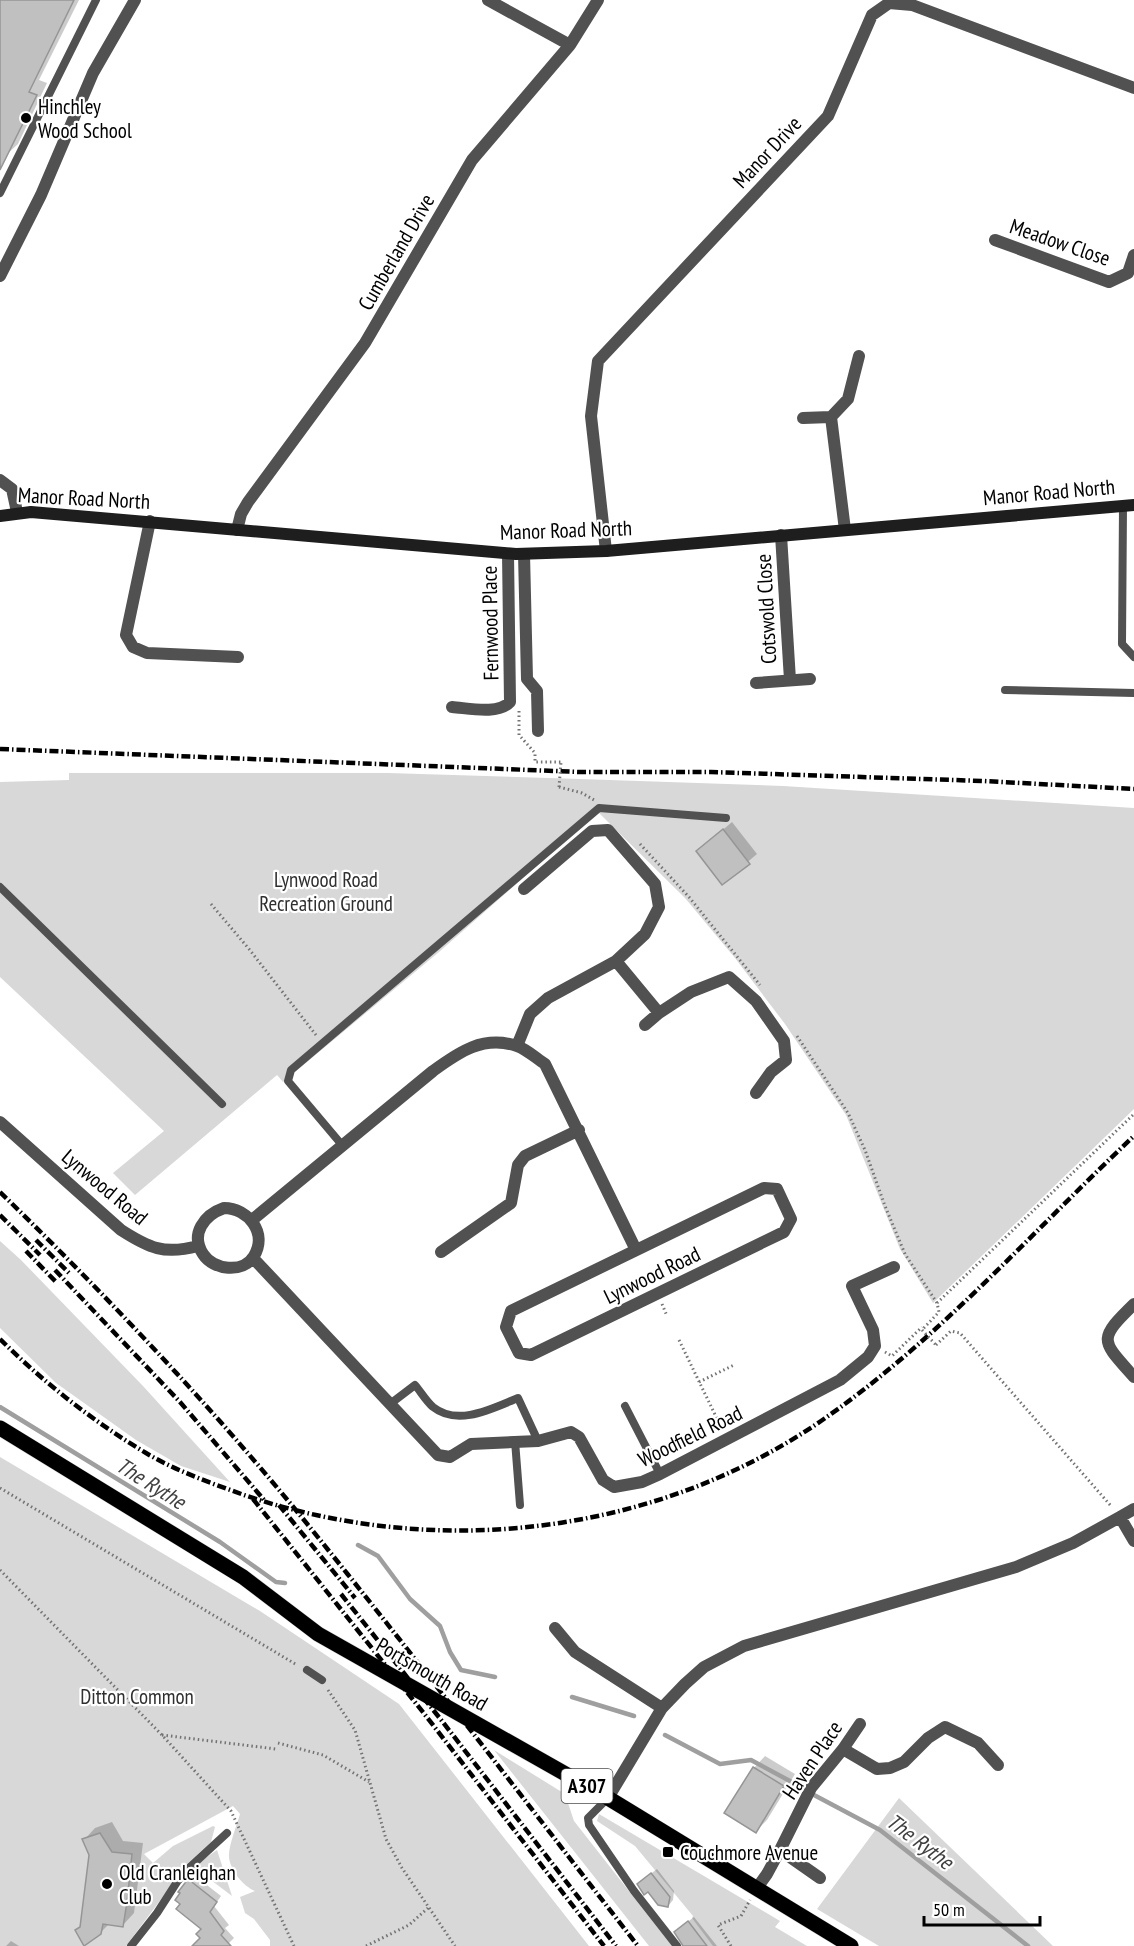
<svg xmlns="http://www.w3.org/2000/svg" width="1134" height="1946" viewBox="0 0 1134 1946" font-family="'PT Sans Narrow',sans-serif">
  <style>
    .green { fill: #d8d8d8 }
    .shadow { fill: #0003 }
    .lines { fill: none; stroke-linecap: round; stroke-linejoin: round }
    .stream { stroke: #9f9f9f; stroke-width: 4.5 }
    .building { fill: #c0c0c0; stroke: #959595; stroke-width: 1.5 }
    .primary-casing { stroke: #dbdbdb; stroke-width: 16 }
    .path { stroke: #737373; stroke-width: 3; stroke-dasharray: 1.5 3; stroke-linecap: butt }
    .lane { stroke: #515151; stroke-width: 8 }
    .street { stroke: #515151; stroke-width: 12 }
    .secondary { stroke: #1e1e1e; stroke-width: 12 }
    .primary { stroke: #000; stroke-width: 15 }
    .rail { stroke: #000; stroke-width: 4.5; stroke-dasharray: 9 3 1.5 3; stroke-linecap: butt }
    .path-bridge { stroke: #737373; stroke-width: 3; stroke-dasharray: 1.5 3; stroke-linecap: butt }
    .poi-dot { fill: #000; stroke: #fff; stroke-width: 2 }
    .labels { text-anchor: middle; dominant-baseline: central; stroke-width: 4.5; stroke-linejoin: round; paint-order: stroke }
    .shield { fill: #fff; stroke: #4c4c4c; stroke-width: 1.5 }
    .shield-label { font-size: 20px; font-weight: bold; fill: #000 }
    .poi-label { font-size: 21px; fill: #000; stroke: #fff; text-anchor: start }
    .street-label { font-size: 21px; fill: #000; stroke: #fff }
    .park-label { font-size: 21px; fill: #2f2f2f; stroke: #fff }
    .water-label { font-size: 22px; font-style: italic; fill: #404040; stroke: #fff }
  </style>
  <rect width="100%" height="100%" fill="#fff"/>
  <!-- green -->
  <path class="green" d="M69,773h319l192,6 203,7 351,22v301l-201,194 -33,-54 -54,-134 -61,-91 -50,-66 -50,-60 -87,-86 -159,140 -156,130 -6,-7 -142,120 -22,-22 51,-42 -164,-154v-195l69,-2z
    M0,1241l21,19 122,126 87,96 -49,-16 -45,-26 -80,-57 -56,-55z
    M0,1457l260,154 139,93 190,242h-319v-6l-16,-21 -9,-6 -5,-16 15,-6c-12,-5 -25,-21 -26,-34 -1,-10 8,-32 11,-43l-7,-8 -89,48 9,9 20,-17 40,-20 2,1 -4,15 -23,21 -62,83h-126z
    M494,1750l71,44 9,27 98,125h-23z
    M899,1798l154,148h-174l-62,-37z
    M599,1814l181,107 -5,6 32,19h-94l-21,-28 1,-2 -58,-70 -38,-25z
    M217,1850l15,46 -37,-28 3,-5z"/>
  <!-- shadow -->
  <path class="shadow" d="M0,0h79l-40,80 8,3 -29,61 -12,11 -6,3z
    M732,822l25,32 -34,29 -25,-32z
    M765,1756l30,18 -28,46 -11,11 -2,-63z
    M112,1822l11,19 20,2 -9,70 -11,12 -13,-2 -10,10 -18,-8 9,-70 -7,-15 11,-12z
    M657,1869l17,22 -1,9 -5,6 -20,-16 -4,-11z
    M194,1875l27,21 -7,10 15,19 -4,3 9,10 -8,8h-30l6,-8 1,-9 -21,-26 7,-23z
    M694,1917l23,29h-25l-11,-19z
    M11,1941l8,5h-13z"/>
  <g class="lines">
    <!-- stream -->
    <path class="stream" d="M0,1407l220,135 56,40 9,1
      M358,1545l20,11 32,43 30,27 10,26 11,18 34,7
      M572,1697l62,19
      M665,1735l55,29 31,-4 50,27
      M814,1795l66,35 148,116"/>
  </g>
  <!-- building -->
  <path class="building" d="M0,0h74l-45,92 8,3 -37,75z
    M723,829l27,35 -28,21 -26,-34z
    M753,1767l31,19 -28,47 -32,-20z
    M100,1833l12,19 20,2 -5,48 -4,25 -20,-3 -2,10 -17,12 -9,-16 5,-3 9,-72 -7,-16z
    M651,1873l19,24 -2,10 -10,-2 -10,-13 -4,3 -7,-11z
    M188,1879l29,23 -7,10 14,19 -3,4 10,11h-39l8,-8 -4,-4 5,-5 -25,-20 4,-5 -5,-4 5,-7 -2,-1z
    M688,1921l19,25h-24l-9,-14z"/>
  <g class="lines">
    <defs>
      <path id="primary" d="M0,1428l243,149 75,57 290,164 243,148"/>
    </defs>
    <!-- primary casing -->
    <use href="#primary" class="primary-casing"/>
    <!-- path -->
    <path class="path" d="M519,711v24l16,18v9h26
      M559,787l23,6 12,7
      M640,844l49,53 71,88
      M211,904l38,45 67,86
      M797,1036l51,77 17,37 20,56 20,48 32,49 2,9 -17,18
      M937,1303l197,-189
      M662,1304l5,12
      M679,1340l43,89
      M936,1345l15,-14 9,2 151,173
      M885,1352l7,4 30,-29
      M699,1382l35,-17
      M0,1488l297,177
      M0,1570l162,165 69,76 63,135
      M328,1690l27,40 31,109 16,29 53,78
      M162,1735l114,14
      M278,1743l45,12 46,27
      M366,1946l43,-21 19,-17
      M731,1946l-13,-21 23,-9 9,-16"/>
    <!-- lane -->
    <path class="lane" d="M0,193l96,-193
      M1123,506l-1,138 12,13
      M1005,690l129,3
      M0,887l222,217
      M342,1145l-54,-64 3,-11 308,-262 127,10
      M390,1404l25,-19c6,7 11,16 18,22 25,20 60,1 85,-9l20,43
      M625,1406l35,68
      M515,1441l5,64
      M307,1670l15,10
      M608,1798l-20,20 1,7 45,66 43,55
      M131,1946l26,-33 20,-31 13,-15 37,-34"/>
    <!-- street -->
    <path class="street" d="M488,0l82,45
      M995,240l114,42 19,-9 6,-18
      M0,276l41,-81 52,-122 42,-73
      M831,417l14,113
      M803,418l28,-1 17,-18 11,-43
      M0,480l12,9 5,23
      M150,521l-24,114 7,12 14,6 91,4
      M237,530l4,-16 7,-12 117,-159 107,-183 98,-115 28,-45
      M781,535l9,145
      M606,551l-15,-135 7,-55 230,-245 44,-101 17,-12 23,2 222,83
      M524,554l3,125 10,12 1,40
      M756,683l54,-4
      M452,707c16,1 46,8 58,-5l-2,-148
      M524,889l68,-58 16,-1 47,54 4,23 -14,27 -29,27
      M645,1025l14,-12
      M517,1046l13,-32 18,-16 68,-37 43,52 32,-21 38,-15 27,24 28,40 2,19 -15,12 -15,21
      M0,1122l121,108c28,18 43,25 77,16
      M764,1188l13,1 14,30 -7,13 -253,123 -12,-2 -13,-26 5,-16z
      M224,1208c24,0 44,25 30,48 -11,18 -41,14 -51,-2 -13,-20 1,-39 21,-46z
      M252,1220l181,-149c26,-19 50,-36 84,-25 9,3 19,12 28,18l91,186
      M441,1252l70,-49 7,-38 7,-9 54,-26
      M253,1258l185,197 12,2 21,-13 67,-3 33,-9 8,5 24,43 11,7 28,-5 18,-8 180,-94 28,-23 7,-11 -2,-16 -21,-44 42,-19
      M1134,1304c-37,36 -33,36 0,73
      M1120,1517l14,-8
      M555,1628l20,24 87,56
      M843,1749l34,20 13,-1 14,-6 24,-24 17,-11 33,16 20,22
      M608,1798l54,-90 23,-24 19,-17 40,-21 272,-79 57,-24 47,-26 14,24
      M820,1878l-40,-28 31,-62 32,-39 17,-25
      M757,1888l10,-14 13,-24"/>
    <!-- secondary -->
    <path class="secondary" d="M0,516l31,-4 485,42 90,-3 528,-46"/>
    <!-- primary -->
    <use href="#primary" class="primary"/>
    <!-- rail -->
    <path class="rail" d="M0,749l580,23h131l272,9 151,8
      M0,1192c116,113 228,232 329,359 105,130 206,263 309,395
      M0,1215l40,40
      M36,1240l34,34
      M26,1251l31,32
      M55,1270l125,132 85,99
      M0,1339c43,43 94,83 146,114 30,18 65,30 98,42 191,65 409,41 577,-74 116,-80 211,-189 313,-285
      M253,1499l173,217 178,230
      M279,1505l76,93
      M341,1594l101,127 174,225"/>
    <!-- path-bridge -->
    <path class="path-bridge" d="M559,787l2,-25
      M922,1330l14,15"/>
  </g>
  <!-- markers -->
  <g class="poi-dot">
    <circle cx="26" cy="118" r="6"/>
    <rect x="662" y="1846" width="12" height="12" rx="3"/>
    <circle cx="107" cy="1884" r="6"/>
  </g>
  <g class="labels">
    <!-- shield labels -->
    <rect class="shield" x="561.5" y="1769" width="51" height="34" rx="4.5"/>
    <g class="shield-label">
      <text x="587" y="1786">A307</text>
    </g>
    <!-- poi labels -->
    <g class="poi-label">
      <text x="38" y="106">Hinchley<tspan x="38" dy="24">Wood School</tspan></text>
      <text x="680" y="1852">Couchmore Avenue</text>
      <text x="119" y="1872">Old Cranleighan<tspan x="119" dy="24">Club</tspan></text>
    </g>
    <!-- street labels -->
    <g class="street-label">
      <text transform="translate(767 152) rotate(-47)">Manor Drive</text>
      <text transform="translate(1060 242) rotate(19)">Meadow Close</text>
      <text transform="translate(396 252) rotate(-60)">Cumberland Drive</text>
      <text transform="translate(1049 492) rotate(-5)">Manor Road North</text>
      <text transform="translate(84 498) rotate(3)">Manor Road North</text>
      <text transform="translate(566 530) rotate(-2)">Manor Road North</text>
      <text transform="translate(766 609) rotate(-93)">Cotswold Close</text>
      <text transform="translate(490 623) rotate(-91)">Fernwood Place</text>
      <text transform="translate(105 1187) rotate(40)">Lynwood Road</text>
      <text transform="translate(652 1275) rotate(-26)">Lynwood Road</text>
      <text transform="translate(690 1436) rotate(-26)">Woodfield Road</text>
      <text transform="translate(432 1674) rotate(30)">Portsmouth Road</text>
      <text transform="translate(812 1760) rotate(-56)">Haven Place</text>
    </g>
    <!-- park labels -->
    <g class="park-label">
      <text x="326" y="879">Lynwood Road<tspan x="326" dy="24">Recreation Ground</tspan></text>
      <text x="137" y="1696">Ditton Common</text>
    </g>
    <!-- water labels -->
    <g class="water-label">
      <text transform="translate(151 1483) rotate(32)">The Rythe</text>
      <text transform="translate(920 1841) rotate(37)">The Rythe</text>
    </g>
  </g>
  <!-- scale -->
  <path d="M924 1916v9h116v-9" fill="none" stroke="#000000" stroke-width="3"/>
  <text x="933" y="1916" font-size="18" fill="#000000" stroke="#ffffff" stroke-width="4.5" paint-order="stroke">50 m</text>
</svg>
